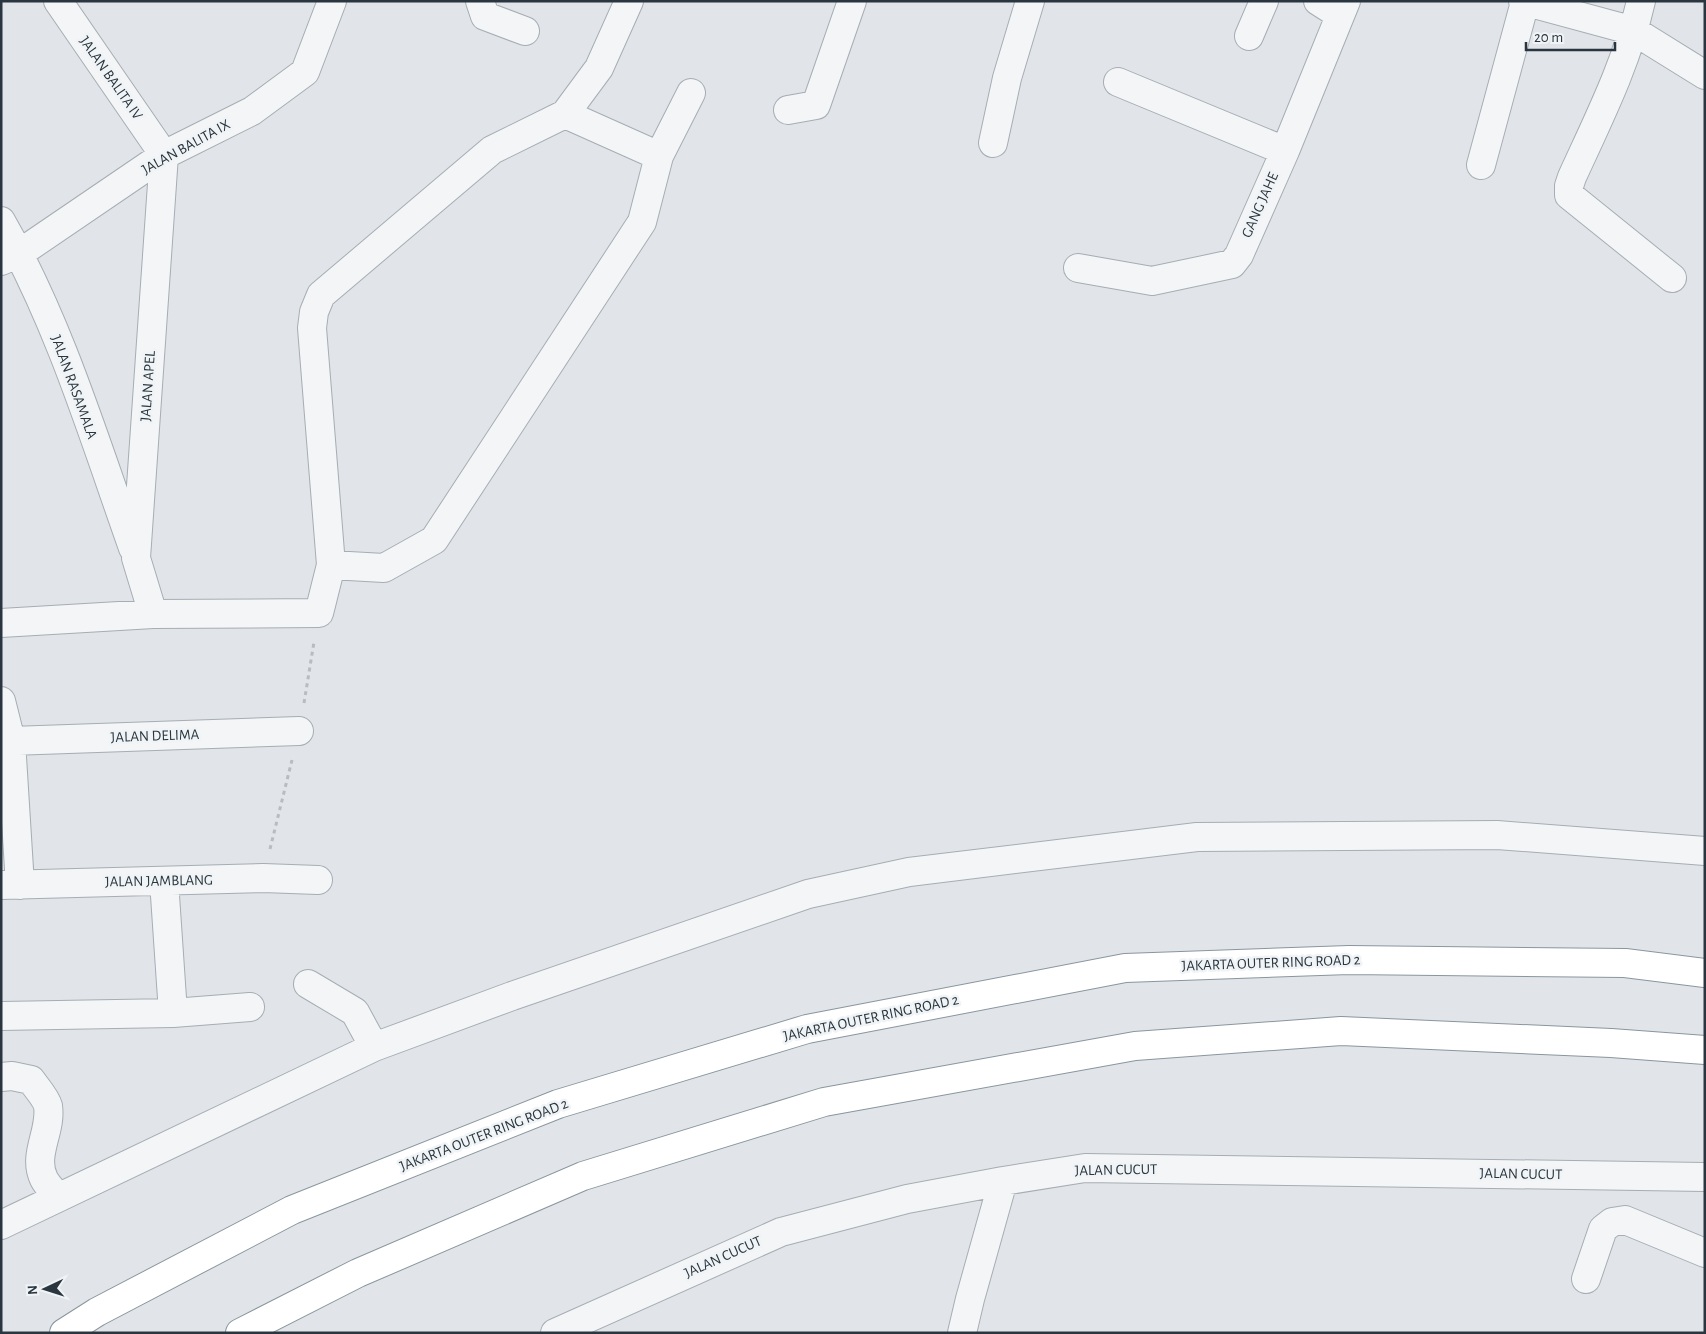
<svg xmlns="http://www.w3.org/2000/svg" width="1706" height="1334" viewBox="0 0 1706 1334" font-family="'Alegreya Sans',sans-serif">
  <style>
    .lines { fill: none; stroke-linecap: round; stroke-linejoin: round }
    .minor-casing { stroke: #a6adb3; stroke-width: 30 }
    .highway-casing { stroke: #89969e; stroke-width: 30 }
    .path { stroke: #b7bcc0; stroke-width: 3; stroke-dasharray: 4 4; stroke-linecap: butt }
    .minor { stroke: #f3f5f7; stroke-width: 28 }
    .highway { stroke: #fff; stroke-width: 28 }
    .labels { text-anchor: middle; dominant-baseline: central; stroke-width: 5; stroke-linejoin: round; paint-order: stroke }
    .street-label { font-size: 15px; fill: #2a363f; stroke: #f0f4f6 }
  </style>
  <rect width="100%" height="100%" fill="#e1e5e9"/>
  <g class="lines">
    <defs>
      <path id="minor" d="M58,1l106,154 -28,403 17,56
        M480,1l5,15 40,15
        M1318,1l22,14
        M1523,1l111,30 71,44
        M1641,1c-14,62 -43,119 -69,176l-3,9v9l103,83
        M1249,36l15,-35
        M1118,82l167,69
        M788,110l28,-5 36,-104
        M565,114l94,42
        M993,143l14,-65 23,-77
        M1481,165l44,-163
        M1,221c58,101 93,217 132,327
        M1,261l19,-8 144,-98 88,-44 53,-39 27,-71
        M1078,268l74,13 80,-17 7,-9 46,-104 61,-150
        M331,565l53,3 50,-28 208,-318 17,-66 32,-63
        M1,623l152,-9 166,-1 12,-48 -19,-237 2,-16 7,-17 171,-145 73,-36 34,-46 30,-67
        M1,701l10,40 9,144
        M11,741l288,-10
        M164,881l9,132
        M1,885l262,-7 55,2
        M308,984l47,28 19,35
        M1,1016l172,-3 77,-6
        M1,1077l11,-1 19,4c5,7 15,18 17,26 4,25 -16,49 -4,73 3,6 9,12 14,18
        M1,1225l373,-178 138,-51 296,-102 101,-22 288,-35 300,-2 208,16
        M1586,1279l17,-50 9,-7 13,-2 80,33
        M555,1333l226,-101 126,-33 96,-18 82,-13 620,9
        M962,1333l8,-34 33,-118"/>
      <path id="highway" d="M64,1333l33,-21 195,-102 266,-106 249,-75 318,-61 224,-8 276,3 80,10
        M240,1333l118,-60 225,-97 241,-74 311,-56 206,-15 270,12 94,7"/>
    </defs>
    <!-- minor casing -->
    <use href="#minor" class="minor-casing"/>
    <!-- highway casing -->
    <use href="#highway" class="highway-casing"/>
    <!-- path -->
    <path class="path" d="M304,703l10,-61
      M270,849l22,-89"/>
    <!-- minor -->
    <use href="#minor" class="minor"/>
    <!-- highway -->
    <use href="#highway" class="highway"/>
  </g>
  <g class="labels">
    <!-- street labels -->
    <g class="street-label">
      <text transform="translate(111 78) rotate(55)">JALAN BALITA IV</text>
      <text transform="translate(186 147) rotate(-29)">JALAN BALITA IX</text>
      <text transform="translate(1260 205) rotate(-66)">GANG JAHE</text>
      <text transform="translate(148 386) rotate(-86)">JALAN APEL</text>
      <text transform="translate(74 387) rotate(70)">JALAN RASAMALA</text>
      <text transform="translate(155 736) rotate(-2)">JALAN DELIMA</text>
      <text transform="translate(159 881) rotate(-1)">JALAN JAMBLANG</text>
      <text transform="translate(1271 963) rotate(-2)">JAKARTA OUTER RING ROAD 2</text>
      <text transform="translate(871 1018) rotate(-12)">JAKARTA OUTER RING ROAD 2</text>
      <text transform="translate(484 1135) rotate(-21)">JAKARTA OUTER RING ROAD 2</text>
      <text transform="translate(1116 1170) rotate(-1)">JALAN CUCUT</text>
      <text transform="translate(1521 1174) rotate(1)">JALAN CUCUT</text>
      <text transform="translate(723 1257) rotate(-24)">JALAN CUCUT</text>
    </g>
  </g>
  <!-- border -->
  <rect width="1706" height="1334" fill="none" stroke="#2a363f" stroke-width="5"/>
  <!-- north arrow -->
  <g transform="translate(45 1289) rotate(266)" stroke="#f0f4f6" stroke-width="4" paint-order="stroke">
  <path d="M0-4L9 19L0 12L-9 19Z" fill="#2a363f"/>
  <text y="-8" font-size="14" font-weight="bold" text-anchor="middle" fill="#2a363f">N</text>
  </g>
  <!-- scale -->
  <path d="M1526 42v8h89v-8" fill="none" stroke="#2a363f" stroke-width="2.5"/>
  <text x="1534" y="42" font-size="15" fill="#2a363f" stroke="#f0f4f6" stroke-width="4" paint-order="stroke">20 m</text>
</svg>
